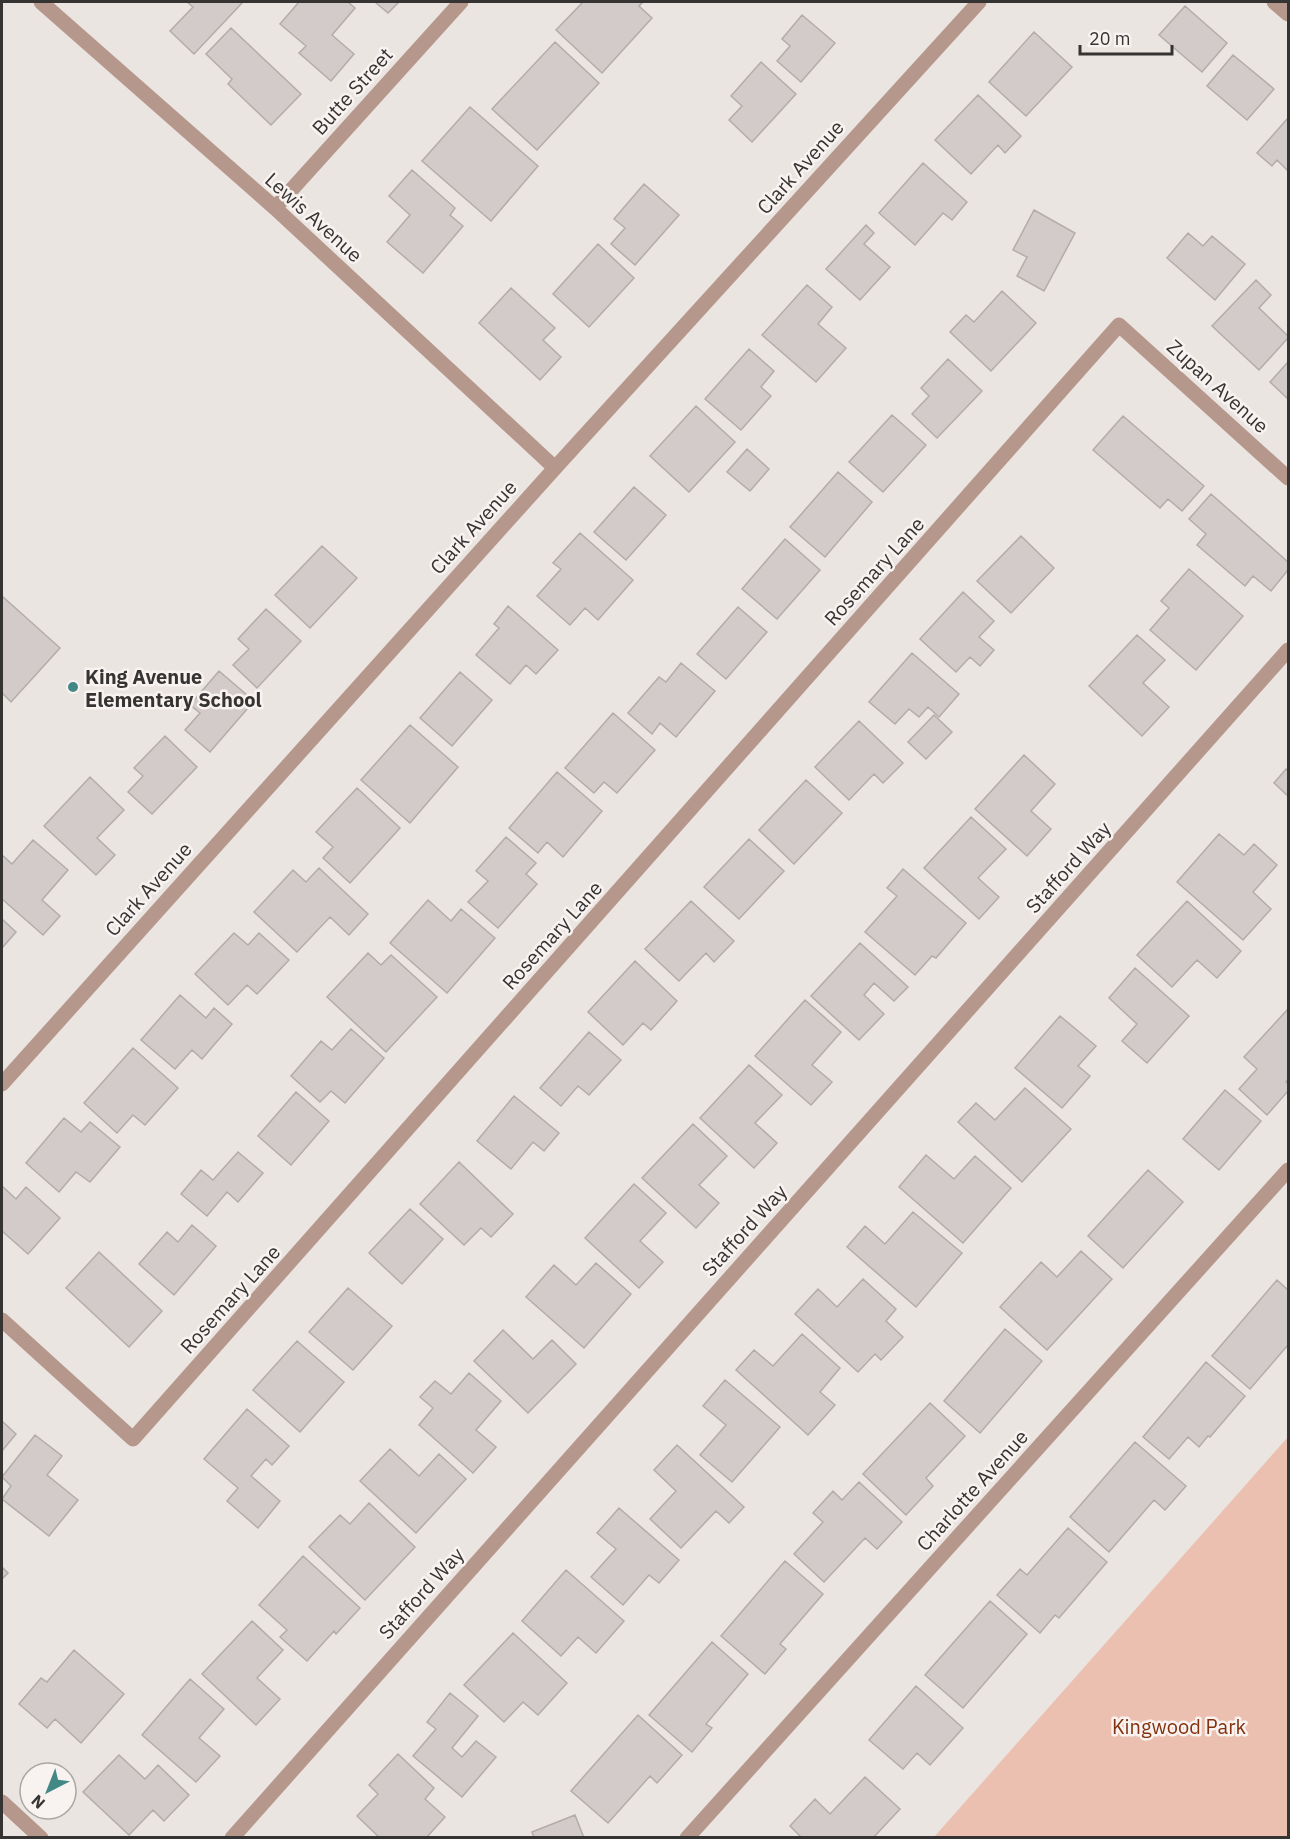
<svg xmlns="http://www.w3.org/2000/svg" width="1290" height="1839" viewBox="0 0 1290 1839" font-family="'IBM Plex Sans',sans-serif">
  <style>
    .green { fill: #ecc0b0 }
    .building { fill: #d2cbc9; stroke: #b2acaa; stroke-width: 1.5 }
    .lines { fill: none; stroke-linecap: round; stroke-linejoin: round }
    .minor { stroke: #b6978c; stroke-width: 15 }
    .tertiary { stroke: #b6978c; stroke-width: 15 }
    .poi-dot { fill: #428986; stroke: #f8f2f0; stroke-width: 2 }
    .labels { text-anchor: middle; dominant-baseline: central; stroke-width: 5; stroke-linejoin: round; paint-order: stroke }
    .street-label { font-size: 20px; fill: #363433; stroke: #f8f2f0 }
    .poi-label { font-size: 20px; font-weight: bold; fill: #363433; stroke: #f8f2f0; text-anchor: start }
    .park-label { font-size: 20px; fill: #83310e; stroke: #f8f2f0 }
  </style>
  <rect width="100%" height="100%" fill="#ebe5e2"/>
  <!-- green -->
  <path class="green" d="M1288,1437v400h-354z"/>
  <!-- building -->
  <path class="building" d="M187,2h56l-49,52 -24,-23 23,-24z
    M299,2h49l7,6 -23,27 22,19 -23,27 -32,-28 7,-7 -26,-22z
    M375,2h24l-11,11z
    M583,2h60l-4,4 13,12 -50,55 -46,-43z
    M1185,6l42,37 -25,29 -43,-37z
    M802,15l33,28 -34,39 -24,-21 13,-15 -8,-7z
    M231,28l70,66 -30,31 -43,-41 4,-5 -26,-25z
    M1034,32l38,35 -46,49 -37,-34z
    M555,42l44,41 -62,67 -45,-41z
    M1233,55l41,34 -27,31 -40,-34z
    M761,62l35,32 -44,48 -23,-22 13,-14 -11,-10z
    M978,95l43,41 -16,17 -7,-8 -27,29 -36,-34z
    M470,107l68,59 -47,55 -69,-60z
    M1288,118v53l-11,-11 -5,6 -15,-13z
    M923,163l44,39 -15,18 -9,-7 -28,32 -36,-32z
    M412,170l43,38 -5,7 13,11 -40,47 -36,-31 23,-27 -21,-19z
    M644,184l35,31 -44,50 -24,-21 14,-16 -11,-9z
    M1034,210l41,23 -31,58 -27,-15 10,-19 -14,-7z
    M866,225l8,8 -10,11 26,23 -30,33 -34,-31z
    M1188,233l15,13 9,-10 33,28 -30,36 -48,-42z
    M598,244l36,34 -45,49 -36,-33z
    M1256,280l15,15 -12,13 29,28v2l-29,32 -47,-44z
    M807,285l25,22 -14,17 28,24 -30,34 -54,-47z
    M511,288l44,40 -12,12 18,17 -21,23 -61,-57z
    M1002,291l34,32 -45,48 -41,-39 16,-17 8,7z
    M749,349l25,22 -13,16 10,9 -30,34 -36,-31z
    M948,359l34,32 -45,47 -25,-24 17,-18 -8,-8z
    M1288,362v37l-18,-17z
    M696,406l39,36 -46,50 -39,-36z
    M892,415l34,30 -43,47 -34,-30z
    M1123,416l81,70 -22,25 -14,-12 -8,9 -67,-58z
    M747,449l22,20 -19,22 -23,-19z
    M838,472l34,30 -47,55 -35,-30z
    M634,487l32,28 -40,45 -32,-28z
    M1211,494l77,68v8l-17,21 -18,-15 -8,10 -48,-41 9,-11 -17,-15z
    M580,533l53,47 -35,40 -13,-12 -15,17 -33,-29 24,-27 -8,-6z
    M1021,536l33,32 -43,45 -34,-32z
    M785,539l35,31 -43,49 -35,-30z
    M322,546l35,32 -47,50 -35,-33z
    M1189,569l54,47 -47,54 -46,-40 19,-22 -8,-7z
    M963,592l31,29 -15,16 15,13 -14,16 -10,-9 -14,15 -36,-33z
    M2,596l58,52 -49,54 -9,-9z
    M508,606l50,44 -22,24 -10,-9 -16,19 -34,-29 23,-27 -5,-4z
    M738,607l29,25 -41,47 -29,-25z
    M266,609l35,32 -44,47 -24,-23 16,-16 -11,-10z
    M1137,635l28,25 -22,23 26,24 -27,29 -53,-50z
    M912,653l47,41 -20,23 -11,-10 -9,10 -10,-8 -14,15 -26,-22z
    M681,663l34,28 -39,46 -16,-14 -8,11 -24,-21 31,-36 7,5z
    M219,671l35,30 -44,51 -25,-22 15,-17 -10,-8z
    M460,672l32,28 -40,46 -32,-28z
    M613,713l42,37 -38,43 -13,-11 -10,11 -29,-25z
    M934,715l18,17 -26,27 -18,-17z
    M859,721l44,42 -20,20 -9,-9 -25,26 -34,-33z
    M410,725l48,42 -48,56 -49,-43z
    M165,736l32,31 -45,47 -24,-22 15,-16 -9,-8z
    M1024,755l31,29 -24,27 20,18 -24,27 -52,-47z
    M1286,769l2,2v25l-14,-13z
    M557,772l45,39 -39,46 -16,-15 -9,11 -29,-25z
    M90,777l34,33 -27,28 18,17 -19,20 -52,-49z
    M806,780l36,33 -48,51 -35,-34z
    M357,788l43,40 -50,55 -27,-25 10,-11 -17,-15z
    M971,817l35,32 -28,29 21,19 -20,22 -55,-51z
    M1219,834l25,21 10,-11 23,21 -24,27 18,17 -28,31 -66,-58z
    M506,837l30,26 -10,11 11,10 -39,44 -30,-26 20,-21 -12,-10z
    M749,839l35,32 -45,48 -35,-32z
    M33,840l35,30 -26,30 18,16 -17,19 -41,-36v-44l10,9z
    M319,868l49,46 -19,21 -19,-18 -33,35 -43,-40 39,-42 13,12z
    M903,869l63,54 -30,35 -4,-2 -17,19 -50,-43 32,-36 -10,-8z
    M428,900l23,21 10,-12 34,29 -48,55 -57,-50z
    M691,901l43,40 -20,21 -8,-9 -27,28 -34,-32z
    M1187,901l54,50 -24,27 -20,-18 -25,27 -35,-32z
    M2,919l14,13 -14,16z
    M234,933l14,12 11,-12 30,27 -32,34 -10,-9 -19,20 -33,-31z
    M860,943l48,44 -14,14 -20,-18 -10,12 20,19 -25,26 -48,-44z
    M368,953l13,12 10,-10 46,42 -51,55 -59,-55z
    M635,961l42,40 -26,29 -8,-7 -20,22 -35,-33z
    M1135,968l54,48 -42,47 -25,-22 15,-17 -28,-26z
    M180,995l26,23 8,-10 18,16 -30,35 -10,-9 -17,19 -34,-29z
    M805,1000l36,32 -29,33 20,17 -21,23 -56,-49z
    M1288,1009v70l-2,3 2,2v7l-21,24 -28,-26 18,-20 -13,-12z
    M1060,1016l36,30 -18,20 12,10 -28,32 -47,-40z
    M351,1029l33,29 -39,45 -14,-12 -11,11 -29,-26 30,-35 11,9z
    M589,1032l32,28 -32,35 -11,-9 -17,20 -21,-18z
    M133,1048l45,40 -33,37 -12,-10 -16,18 -33,-30z
    M749,1065l33,30 -27,28 22,20 -23,25 -54,-50z
    M1025,1088l46,41 -49,53 -64,-60 18,-19 19,17z
    M1225,1090l36,31 -42,49 -36,-31z
    M296,1092l33,29 -38,44 -33,-29z
    M514,1096l45,37 -15,18 -11,-9 -22,27 -34,-28z
    M64,1118l17,14 9,-10 30,25 -30,35 -14,-10 -17,20 -33,-29z
    M693,1124l34,32 -28,29 20,18 -23,25 -54,-50z
    M238,1152l25,21 -25,29 -11,-10 -20,24 -26,-22 20,-24 12,10z
    M926,1155l28,24 21,-23 36,32 -48,55 -64,-56z
    M459,1162l54,52 -22,23 -10,-9 -17,17 -44,-41z
    M1148,1170l35,32 -60,66 -35,-32z
    M634,1184l32,29 -26,28 23,21 -24,26 -54,-50z
    M2,1186l14,13 10,-12 34,31 -32,36 -26,-23z
    M410,1209l33,30 -41,45 -33,-31z
    M913,1212l49,41 -46,54 -69,-60 18,-21 20,18z
    M192,1225l24,21 -42,49 -35,-31 28,-32 11,10z
    M1081,1251l31,28 -65,71 -47,-43 41,-45 16,15z
    M99,1252l63,59 -33,36 -63,-59z
    M596,1263l35,31 -47,54 -58,-51 28,-32 22,20z
    M863,1279l33,30 -10,12 17,16 -22,23 -6,-6 -17,18 -63,-58 23,-25 19,18z
    M1277,1280l11,10v55l-38,44 -38,-33z
    M348,1288l44,38 -39,44 -44,-38z
    M1005,1329l37,32 -62,72 -36,-32z
    M503,1330l30,29 19,-19 24,24 -48,49 -54,-52z
    M802,1334l38,34 -20,24 15,13 -27,30 -72,-65 18,-20 19,16z
    M297,1341l47,41 -44,50 -47,-42z
    M1206,1362l39,34 -35,41 -2,-1 -9,11 -11,-10 -19,22 -26,-22z
    M469,1373l32,28 -25,29 20,17 -23,26 -54,-48 14,-17 -13,-11 15,-16 16,13z
    M725,1380l55,47 -48,55 -32,-27 26,-30 -23,-19z
    M930,1403l35,33 -39,42 7,8 -27,29 -43,-41z
    M247,1409l42,37 -17,19 -6,-6 -15,17 29,25 -22,27 -31,-27 11,-13 -34,-29z
    M2,1421l14,13 -14,17z
    M35,1435l27,21 -15,19 31,25 -29,36 -47,-37 9,-13 -9,-9z
    M1135,1442l51,44 -21,24 -11,-10 -45,52 -39,-35z
    M677,1445l67,62 -15,16 -13,-12 -35,37 -31,-29 26,-28 -22,-21z
    M390,1449l29,27 20,-22 27,25 -50,54 -56,-52z
    M859,1482l43,40 -25,27 -12,-11 -41,44 -30,-28 29,-32 -10,-9 20,-22 9,9z
    M369,1503l46,44 -50,53 -56,-53 31,-32 10,9z
    M619,1508l60,52 -20,23 -10,-8 -26,30 -32,-28 25,-28 -19,-16z
    M1068,1528l39,34 -48,56 -4,-3 -15,18 -43,-38 23,-26 7,6z
    M303,1556l57,52 -24,26 -2,-3 -27,30 -27,-24 7,-7 -28,-25z
    M785,1561l38,33 -43,50 6,5 -21,25 -44,-38z
    M2,1567l6,6 -6,6z
    M566,1570l58,51 -28,32 -18,-16 -17,19 -39,-35z
    M990,1601l37,33 -64,74 -38,-33z
    M252,1621l31,29 -26,28 23,21 -24,26 -54,-51z
    M513,1633l54,50 -29,32 -15,-13 -19,20 -40,-37z
    M712,1642l36,32 -42,50 6,4 -20,24 -43,-37z
    M74,1650l50,44 -43,49 -26,-24 -8,9 -28,-24 22,-26 6,4z
    M190,1679l34,30 -25,29 21,18 -24,26 -54,-47z
    M916,1686l47,42 -33,37 -13,-12 -14,16 -34,-29z
    M450,1693l28,23 -26,32 10,9 14,-16 20,16 -34,40 -49,-41 23,-27 -9,-7z
    M638,1715l44,40 -25,28 -7,-7 -42,47 -37,-32z
    M398,1754l36,34 -9,11 20,18 -19,21h-46l-23,-22 21,-22 -9,-9z
    M119,1755l26,24 13,-14 31,30 -25,26 -11,-11 -24,25 -46,-43z
    M865,1777l35,32 -27,29h-71l-12,-12 25,-27 15,15z
    M575,1815l9,23h-50l-2,-6z"/>
  <g class="lines">
    <!-- minor -->
    <path class="minor" d="M41,2l234,206 280,260
      M1274,2l14,12
      M275,208l186,-206
      M2,1320l131,119 986,-1114 169,153
      M2,1802l39,36
      M232,1838l1056,-1188
      M687,1838l601,-668"/>
    <!-- tertiary -->
    <path class="tertiary" d="M2,1084l553,-616 424,-466"/>
  </g>
  <!-- markers -->
  <circle class="poi-dot" cx="73" cy="687" r="6"/>
  <g class="labels">
    <!-- street labels -->
    <g class="street-label">
      <text transform="translate(352 91) rotate(-48)">Butte Street</text>
      <text transform="translate(800 167) rotate(-48)">Clark Avenue</text>
      <text transform="translate(314 217) rotate(42)">Lewis Avenue</text>
      <text transform="translate(1218 386) rotate(42)">Zupan Avenue</text>
      <text transform="translate(473 527) rotate(-48)">Clark Avenue</text>
      <text transform="translate(874 571) rotate(-48)">Rosemary Lane</text>
      <text transform="translate(1068 867) rotate(-48)">Stafford Way</text>
      <text transform="translate(148 889) rotate(-48)">Clark Avenue</text>
      <text transform="translate(552 935) rotate(-48)">Rosemary Lane</text>
      <text transform="translate(744 1230) rotate(-48)">Stafford Way</text>
      <text transform="translate(230 1299) rotate(-48)">Rosemary Lane</text>
      <text transform="translate(972 1490) rotate(-48)">Charlotte Avenue</text>
      <text transform="translate(421 1593) rotate(-48)">Stafford Way</text>
    </g>
    <!-- poi labels -->
    <g class="poi-label">
      <text x="85" y="676">King Avenue<tspan x="85" dy="23">Elementary School</tspan></text>
    </g>
    <!-- park labels -->
    <g class="park-label">
      <text x="1179" y="1726">Kingwood Park</text>
    </g>
  </g>
  <!-- border -->
  <rect width="1290" height="1839" fill="none" stroke="#363433" stroke-width="6"/>
  <!-- north arrow -->
  <g transform="translate(48 1791) rotate(222)"><circle r="28" fill="#f8f2f0" stroke="#aaa6a4" stroke-width="1.5"/>
  <path d="M0-4.5L10 22L0 15L-10 22Z" fill="#428986"/>
  <text y="-9" font-size="16" font-weight="bold" text-anchor="middle" fill="#363433">N</text>
  </g>
  <!-- scale -->
  <path d="M1080 45v9h92v-9" fill="none" stroke="#363433" stroke-width="3"/>
  <text x="1089" y="45" font-size="18" fill="#363433" stroke="#f8f2f0" stroke-width="4.5" paint-order="stroke">20 m</text>
</svg>
